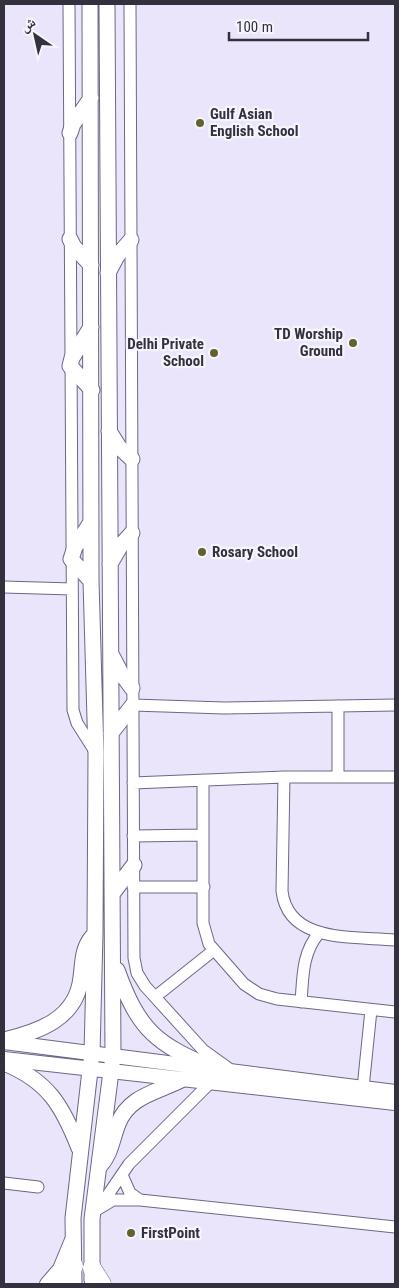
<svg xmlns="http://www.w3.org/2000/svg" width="399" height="1288" viewBox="0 0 399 1288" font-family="'Roboto Condensed','Noto Naskh Arabic',sans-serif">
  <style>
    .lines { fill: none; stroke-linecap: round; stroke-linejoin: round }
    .minor-casing { stroke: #6e6686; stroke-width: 13 }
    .tertiary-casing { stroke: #6e6686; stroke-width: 16 }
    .secondary-casing { stroke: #6e6686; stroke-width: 17 }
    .primary-casing { stroke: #6e6686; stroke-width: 19 }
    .minor { stroke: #fff; stroke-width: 11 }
    .tertiary { stroke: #fff; stroke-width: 14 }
    .secondary { stroke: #fff; stroke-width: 15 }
    .primary { stroke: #fff; stroke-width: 18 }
    .poi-dot { fill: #63612d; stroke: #f7f5fc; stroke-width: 2 }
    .labels { text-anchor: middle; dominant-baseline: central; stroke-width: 4.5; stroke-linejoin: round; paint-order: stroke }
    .poi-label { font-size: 15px; font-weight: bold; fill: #34313e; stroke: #f7f5fc; text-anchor: start }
  </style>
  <rect width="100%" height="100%" fill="#eae5fb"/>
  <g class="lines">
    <defs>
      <path id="minor" d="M69,4l4,706 4,13 19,30
        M130,4l4,954 3,15 8,13 58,64 25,18
        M4,587l68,2
        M133,705l91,3 171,-3
        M338,706v71
        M284,777l-2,114c6,53 73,45 113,49
        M203,780v143l6,21 35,40 15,10 18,5 118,13
        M133,783l151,-6h111
        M133,836l70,-1
        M133,887h71
        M155,997l59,-47
        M301,1002c2,-25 1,-49 18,-69
        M363,1088l8,-78
        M122,1175l8,18 10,7
        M4,1183l34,4
        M101,1205l28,-41 82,-82
        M98,1209l15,-9h27l255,27"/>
      <path id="tertiary" d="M4,1042l391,50
        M4,1059l391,44
        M47,1284l13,-15 12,-29"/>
      <path id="secondary" d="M70,133l3,-9 18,-26
        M70,239l4,8 17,18
        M108,273l9,-17 14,-16
        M91,327l-19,31 -2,8 22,24
        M109,431l10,16 13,12
        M91,522l-16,25 -4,12 20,22
        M110,564l11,-19 11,-12
        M112,656l9,17 11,15
        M111,733l22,-28
        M112,894l22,-29
        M117,970c22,61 39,74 98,99
        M4,1040c34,-8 73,-21 77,-63 2,-14 1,-28 11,-40
        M4,1063c44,18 58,42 75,85
        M100,1166c11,-12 12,-27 18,-42 11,-29 41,-32 65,-45
        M92,1280v-61l21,-163 -6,-1052
        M74,1284l-1,-66 19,-165 3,-119 1,-180 -5,-173 -1,-577"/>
      <path id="primary" d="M92,1268l10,16
        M60,1284l14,-18"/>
    </defs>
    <!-- minor casing -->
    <use href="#minor" class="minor-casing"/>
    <!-- tertiary casing -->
    <use href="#tertiary" class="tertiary-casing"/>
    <!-- secondary casing -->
    <use href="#secondary" class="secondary-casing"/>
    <!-- primary casing -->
    <use href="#primary" class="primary-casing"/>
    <!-- minor -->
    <use href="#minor" class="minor"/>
    <!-- tertiary -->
    <use href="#tertiary" class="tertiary"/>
    <!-- secondary -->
    <use href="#secondary" class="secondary"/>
    <!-- primary -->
    <use href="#primary" class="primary"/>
  </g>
  <!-- markers -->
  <g class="poi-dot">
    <circle cx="200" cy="123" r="5"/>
    <circle cx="353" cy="343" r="5"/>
    <circle cx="214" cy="353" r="5"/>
    <circle cx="202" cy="552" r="5"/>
    <circle cx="131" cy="1233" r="5"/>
  </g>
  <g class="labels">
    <!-- poi labels -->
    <g class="poi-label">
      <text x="210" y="114">Gulf Asian<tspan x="210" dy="17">English School</tspan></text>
      <text x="343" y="334" text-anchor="end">TD Worship<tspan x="343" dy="17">Ground</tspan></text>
      <text x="204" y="344" text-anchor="end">Delhi Private<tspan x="204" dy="17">School</tspan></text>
      <text x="212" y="552">Rosary School</text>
      <text x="141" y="1233">FirstPoint</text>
    </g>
  </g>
  <!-- border -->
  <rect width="399" height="1288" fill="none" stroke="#34313e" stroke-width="10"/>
  <!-- north arrow -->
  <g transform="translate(35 35) rotate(326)" stroke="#f7f5fc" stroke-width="4" paint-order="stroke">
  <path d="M0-4L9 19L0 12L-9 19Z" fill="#34313e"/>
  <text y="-8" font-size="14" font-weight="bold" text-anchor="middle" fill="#34313e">ش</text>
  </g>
  <!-- scale -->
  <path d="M229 32v8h139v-8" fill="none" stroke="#34313e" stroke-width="2.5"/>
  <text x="236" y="32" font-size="15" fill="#34313e" stroke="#f7f5fc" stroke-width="4" paint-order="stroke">100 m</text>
</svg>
